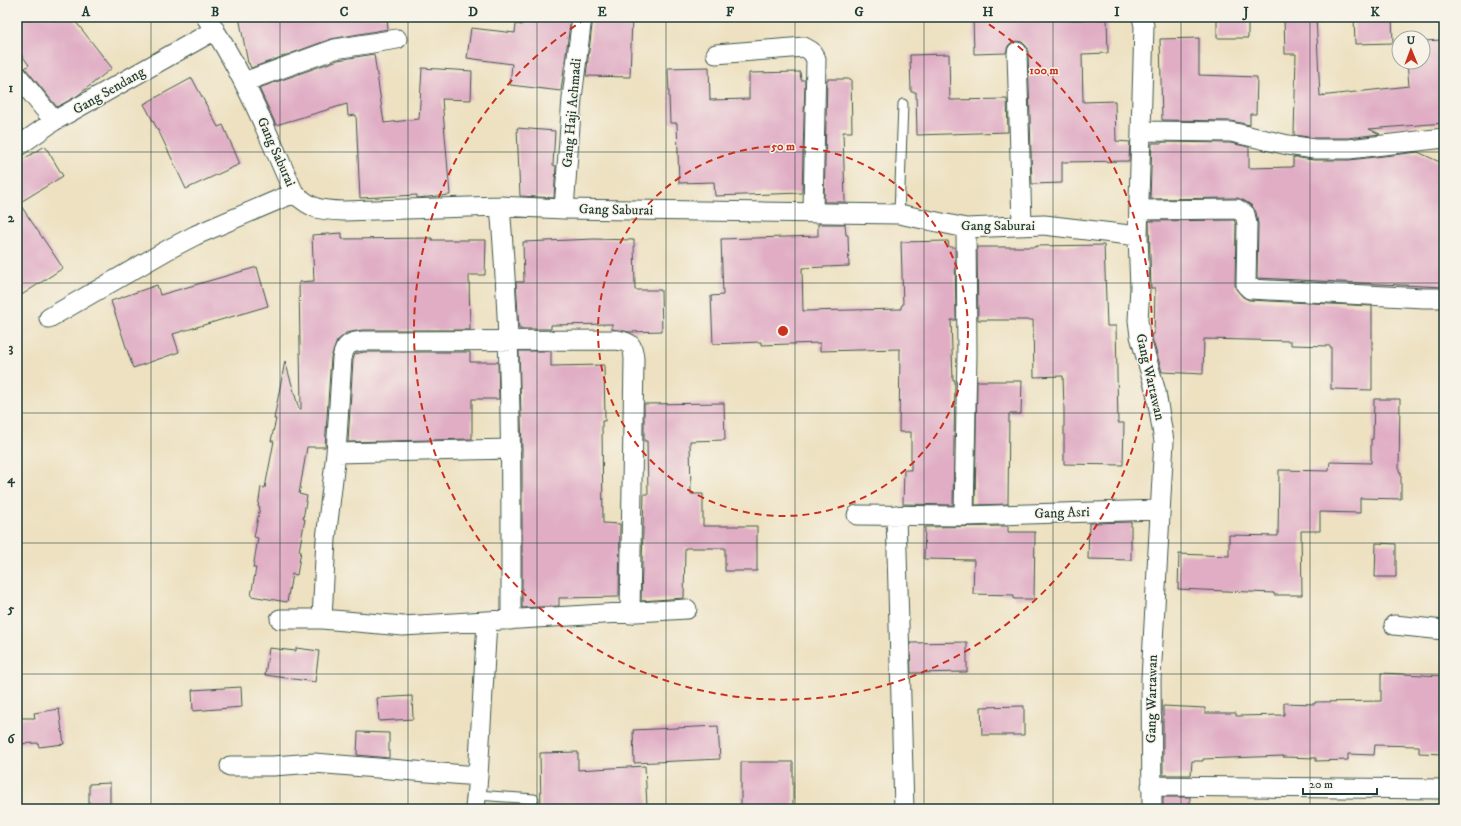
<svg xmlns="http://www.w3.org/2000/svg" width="1461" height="826" viewBox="0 0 1461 826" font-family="'IM FELL DW Pica',serif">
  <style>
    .building { fill: #e0adc5 }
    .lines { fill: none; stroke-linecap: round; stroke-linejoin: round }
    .lane-casing { stroke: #3e5649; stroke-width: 11 }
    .street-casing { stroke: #3e5649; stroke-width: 21 }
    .lane { stroke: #fff; stroke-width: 9 }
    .street { stroke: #fff; stroke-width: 19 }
    .grid { fill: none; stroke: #1f3d34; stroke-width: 1; stroke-opacity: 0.55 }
    .ring { fill: none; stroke: #c8321e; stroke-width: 2; stroke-dasharray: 7 5 }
    .labels { text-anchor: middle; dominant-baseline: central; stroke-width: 3; stroke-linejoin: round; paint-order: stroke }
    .street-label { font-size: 14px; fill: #1f3d34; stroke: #f7f3e8 }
    .centre { fill: #c8321e; stroke: #f7f3e8; stroke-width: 2 }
    .ring-label { font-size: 12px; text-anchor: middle; font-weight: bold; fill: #c8321e; stroke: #f7f3e8; stroke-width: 3; stroke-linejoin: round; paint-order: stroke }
    .neatline { fill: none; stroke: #1f3d34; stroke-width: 1.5 }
    .grid-label { font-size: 13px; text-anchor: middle; font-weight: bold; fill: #1f3d34 }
  </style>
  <rect width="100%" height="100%" fill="#f7f3e8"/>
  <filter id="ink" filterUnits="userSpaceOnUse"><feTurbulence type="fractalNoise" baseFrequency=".025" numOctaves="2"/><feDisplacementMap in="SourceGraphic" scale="8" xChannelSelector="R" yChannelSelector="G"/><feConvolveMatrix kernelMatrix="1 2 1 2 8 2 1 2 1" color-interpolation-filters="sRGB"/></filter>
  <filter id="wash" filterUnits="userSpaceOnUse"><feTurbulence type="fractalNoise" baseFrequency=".012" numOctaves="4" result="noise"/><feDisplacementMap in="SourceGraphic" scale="16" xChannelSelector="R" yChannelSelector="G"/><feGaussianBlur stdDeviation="0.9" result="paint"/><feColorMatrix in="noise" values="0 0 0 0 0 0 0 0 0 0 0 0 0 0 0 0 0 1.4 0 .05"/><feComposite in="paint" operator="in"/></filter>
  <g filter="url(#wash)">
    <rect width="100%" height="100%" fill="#ede1c1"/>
    <g id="blocks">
      <!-- building -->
      <path class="building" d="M17,17h55l40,51 -35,28 -20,11 -32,-39 4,-3 -12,-16z
        M239,17h148l1,12 -57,10 -80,29 -2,-5h-1z
        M522,17h49l-10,74 -51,-6 2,-21 -45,-6 4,-30 44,5 1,-9 6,1z
        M593,17h39l-2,60 -44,-1z
        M973,17h91v3l43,-1 1,34 -26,1 1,48 32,-1 1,40 14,1 -1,19 -67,1v21l-30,1 -4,-132 -1,-5 -5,-5 -6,-1 -5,2 -3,3 -2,7 -32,1z
        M1217,17h31v21h-31z
        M1284,17h32l4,79 89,-10 -2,-24h16v-21l19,-1 2,30v53l-75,6 11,5 -32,4h-33l-21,-3 2,-81h-11z
        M1354,17h38l1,26 -38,1z
        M1199,38v37l58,2 -1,37h-6v11l-19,-4 -69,-1 -2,-81z
        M374,54l10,69 35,-4 3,-51 50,3 -1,29 -29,-1 8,96 -33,3v-3l-57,3 -4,-83 -8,1 -1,-12 -71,21 -17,-37 79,-28z
        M949,54l1,46 57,-1 1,33 -91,3 -1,-43h-5l-1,-37z
        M709,67l1,33 39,-1v-26l51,-1 1,8h4l-3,113 -87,3 -1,-14 -35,1 -2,-60h-7l-2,-55z
        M192,78l26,49 5,-2 17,39 -54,25 -24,-51 -18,-34z
        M827,79h24l1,53h-9l2,70h-21z
        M517,128l38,3 -2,34 3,1 -2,32 -34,-2z
        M1162,142l68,1 19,4v21l44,-1v-10l21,3h35l69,-8 26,12v123l-187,-9 1,-54 -2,-12 -5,-7 -8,-5 -6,-2 -87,1 2,-56h10z
        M45,146l18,30 -44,27 44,65 -46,30v-135z
        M1234,220l2,5 -1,60 1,4 7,8 6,3 123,6v84l-41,-1v-43l-40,-1v-4l-87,-2 -1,35 -41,-2 -11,-38h3l1,-46h-4l-2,-67z
        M818,224h27l1,11h2l1,31 -47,2 1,43 98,-2v-3l2,-1 -2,-63 47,-1 1,6h6l1,73h-5l2,60h2l-2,125 -50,-1 1,-34h7v-38h-12l1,-83 -80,2v-8l-59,2v-3l-48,2 -2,-48 12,-1 -2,-56 97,-3z
        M342,233v6l90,-1v2h54l-1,35h-16l1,55h-108l-16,3 -9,8 -6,16 -6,90h-18l-8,47 8,2 -4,23h2l-6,32h2l-4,24 -5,-1 -5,28 -36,-6 5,-28h-3l5,-30 -4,-1 6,-30h-2l3,-20 4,1 9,-47h-3l5,-22h-2l11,-58 14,48h2l-2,-127 15,-1 -2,-46z
        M594,239l40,1 1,50h26l1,41 -33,1 -17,-3v-5l-61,1v4h-32l-3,-47h8l-1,-40z
        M1104,245l3,81h9l2,97h6l-1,42 -59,-1v-54l-1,-34 -29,1 -1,-57h-55l-1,-73h59v-1z
        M257,267l11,39 -95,28 6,18 -46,16 -22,-67 46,-16 3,10z
        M519,351h32v15l53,-1 1,56h-3l1,102 17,1 -1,73 -60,1v8l-37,2v-159z
        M364,352h106v10h28l1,37h-27v40l-124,3 5,-82 2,-6z
        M977,381h45l-1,33h-12l-1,90 -33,1z
        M1374,399h26l-1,73h2v27l-41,-1v15l-40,-1v19h-19l1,64h-28v-2l-96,-4 1,-35 50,2v-21l49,1 1,-66 50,1 1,-9 41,1v-24h2z
        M724,403l1,37 -35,1 1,53h12v32h54v45h-32v-23h-40l-1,50 -43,3 3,-107h4l-1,-53h-3v-37z
        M1131,522v38l-43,-1 1,-36z
        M1008,526v6h27l-1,67h-20v-4l-41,-1 1,-34 -50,-1 1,-32z
        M1376,543l20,1v33h-21z
        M967,642v30l-56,1 -1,-30z
        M269,648l27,3v-3l23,3 -4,31 -50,-7z
        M1381,673l63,3v78l-25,-1v-7l-44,-1 -1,10 -26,-1v6l-32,1v-3l-33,-1v-1l-80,3v2h-11l-1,14h-28v-69l42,2v5h31v3l48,-1v-12l31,1v-2l66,-1z
        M241,687l1,20 -49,4 -1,-21z
        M412,696l1,23 -34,2 -2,-23z
        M1024,706v29h-42l-1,-28z
        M59,709l5,35 -25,3 -1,-4 -21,1v-26h18l-1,-5z
        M718,726l2,33 -86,4 -1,-33z
        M358,732l31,1v25l-32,-3z
        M578,752v18l67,-4 2,41 -36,2h-70l-1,-56z
        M741,762h52v47h-52z
        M110,783v26h-21v-25z
        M1163,797h27v12h-27z"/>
    </g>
  </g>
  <g filter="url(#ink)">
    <use href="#blocks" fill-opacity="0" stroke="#3e5649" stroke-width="1"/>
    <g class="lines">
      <defs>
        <path id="lane" d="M899,214l4,-110
          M477,795l57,4"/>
        <path id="street" d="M206,17c37,54 61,116 88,176 19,17 25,17 50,18l156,-5 64,3 335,5 67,14 78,-3 94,11
          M1142,17l2,9 -6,210 2,52 -2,32 2,16 16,56 8,49 -13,238 1,130
          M1017,52l5,173
          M716,54l88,-7 7,4 5,8 -3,153
          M17,75l37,46 161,-91
          M244,82l91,-33 62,-10
          M1142,131l89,1 57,13 26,4h35l95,-11
          M17,147l37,-26
          M500,206c12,138 11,276 11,414
          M564,209l8,-111 10,-81
          M1139,210l98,-1 8,5 2,10 -1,61 4,4 174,9h20
          M49,318l120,-69 27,-14 98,-42
          M336,453l175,-4
          M857,515l107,1 195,-6
          M896,515l8,294
          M964,516l3,-163 -1,-125
          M280,619h42l81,7 284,-17
          M322,619l4,-80 10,-86 6,-95c3,-14 8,-16 21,-17l253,-1c15,2 17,5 18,19l-4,255
          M1394,625l50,5
          M230,766h43l41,-3 164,13
          M1151,786l293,3
          M475,809l3,-33 9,-154"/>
      </defs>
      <!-- lane casing -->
      <use href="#lane" class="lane-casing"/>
      <!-- street casing -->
      <use href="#street" class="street-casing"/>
      <!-- lane -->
      <use href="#lane" class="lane"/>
      <!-- street -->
      <use href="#street" class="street"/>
    </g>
  </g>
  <!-- grid -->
  <path class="grid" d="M151,17v792M280,17v792M408,17v792M537,17v792M666,17v792M795,17v792M924,17v792M1053,17v792M1181,17v792M1310,17v792M17,152h1427M17,283h1427M17,413h1427M17,543h1427M17,674h1427"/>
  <!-- distance rings -->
  <g class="ring">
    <circle cx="783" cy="331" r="185"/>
    <path d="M979 18A369 369 0 1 1 587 18"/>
  </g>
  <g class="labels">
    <!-- street labels -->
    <g class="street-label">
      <text transform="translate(109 91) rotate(-30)">Gang Sendang</text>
      <text transform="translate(572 113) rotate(-85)">Gang Haji Achmadi</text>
      <text transform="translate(276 152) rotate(66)">Gang Saburai</text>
      <text transform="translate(616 210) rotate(1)">Gang Saburai</text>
      <text x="998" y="226">Gang Saburai</text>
      <text transform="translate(1150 377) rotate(77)">Gang Wartawan</text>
      <text transform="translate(1062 513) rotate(-2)">Gang Asri</text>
      <text transform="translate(1152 699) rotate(-89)">Gang Wartawan</text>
    </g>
  </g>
  <circle cx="783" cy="331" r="6" class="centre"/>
  <g class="ring-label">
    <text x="1044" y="74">100 m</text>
    <text x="783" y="150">50 m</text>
  </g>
  <!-- margin -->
  <rect width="1461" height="826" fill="none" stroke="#f7f3e8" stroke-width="44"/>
  <!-- north arrow -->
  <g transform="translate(1411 50) rotate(359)"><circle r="19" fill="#f7f3e8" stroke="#a1aaa0"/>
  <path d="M0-3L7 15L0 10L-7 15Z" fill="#c8321e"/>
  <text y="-6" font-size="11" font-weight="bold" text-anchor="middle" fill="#1f3d34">U</text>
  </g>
  <!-- scale -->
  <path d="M1303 788v6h74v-6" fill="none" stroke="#1f3d34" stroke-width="2"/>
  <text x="1309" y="788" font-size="12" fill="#1f3d34" stroke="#f7f3e8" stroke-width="3" paint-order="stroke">20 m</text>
  <rect x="22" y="22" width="1417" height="782" class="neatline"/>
  <g class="grid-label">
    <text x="86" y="16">A</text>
    <text x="215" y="16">B</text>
    <text x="344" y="16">C</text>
    <text x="473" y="16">D</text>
    <text x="602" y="16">E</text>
    <text x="730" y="16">F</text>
    <text x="859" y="16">G</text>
    <text x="988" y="16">H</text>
    <text x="1117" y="16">I</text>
    <text x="1246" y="16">J</text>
    <text x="1375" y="16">K</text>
    <text x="11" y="92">1</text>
    <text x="11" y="222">2</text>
    <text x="11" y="352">3</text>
    <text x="11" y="483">4</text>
    <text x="11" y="613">5</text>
    <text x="11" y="743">6</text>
  </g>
</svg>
